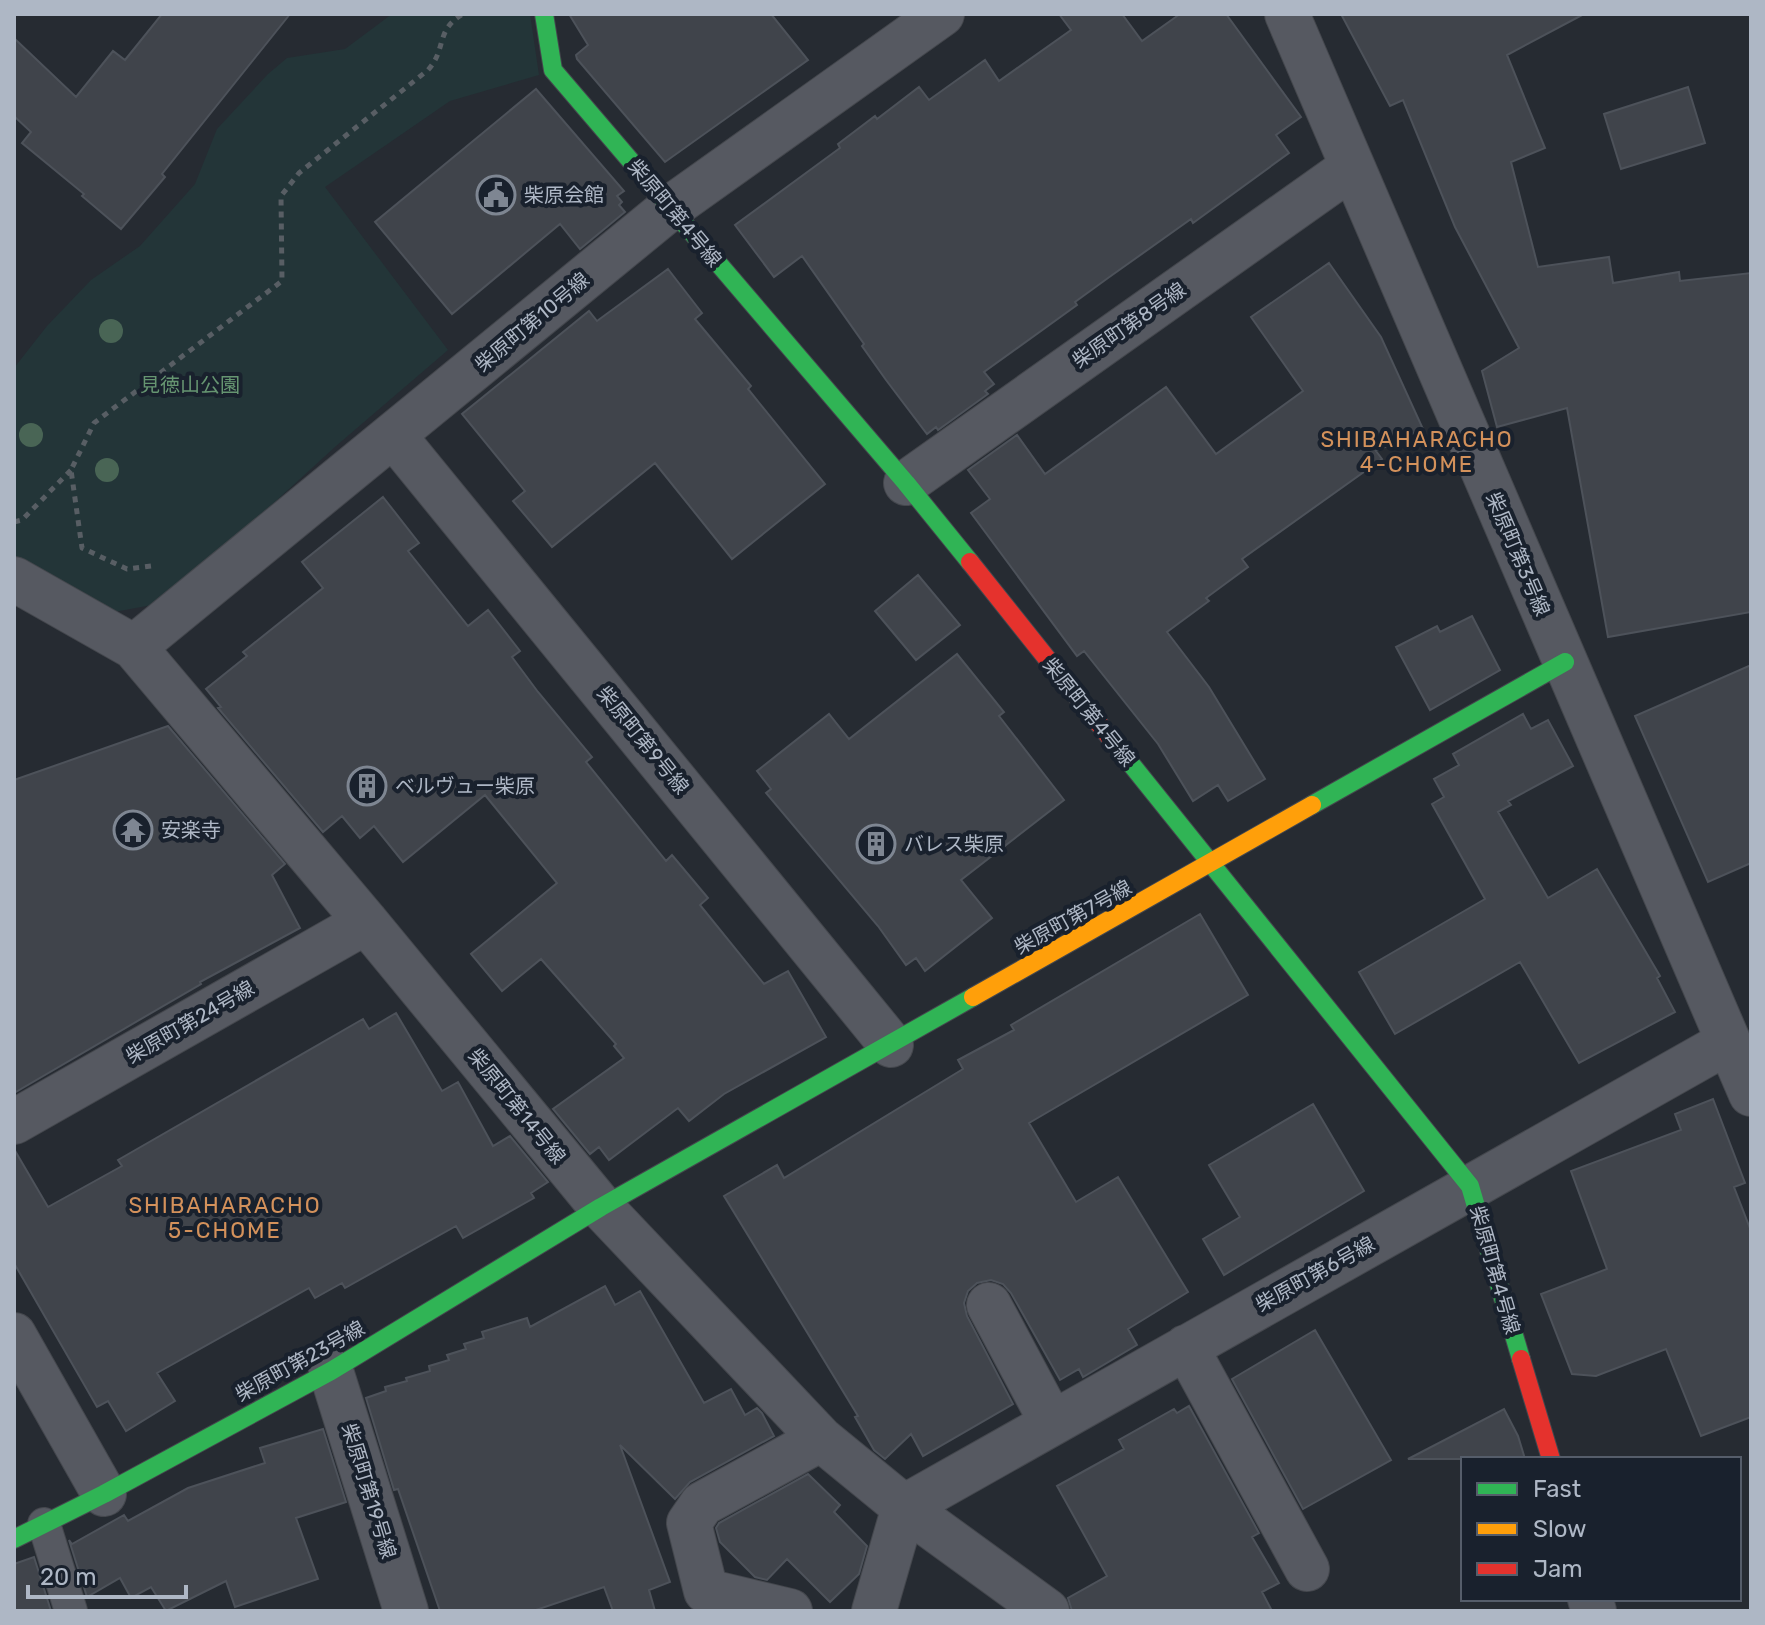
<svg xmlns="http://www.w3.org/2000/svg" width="1765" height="1625" viewBox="0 0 1765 1625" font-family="Rubik,'Noto Sans JP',sans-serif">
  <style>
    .green { fill: #233538 }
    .building { fill: #40444b; stroke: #4d525a; stroke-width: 2 }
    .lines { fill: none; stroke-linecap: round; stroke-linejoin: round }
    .lane-casing { stroke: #44474d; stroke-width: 34 }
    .street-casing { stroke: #44474d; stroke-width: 46 }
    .fast-casing { stroke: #44474d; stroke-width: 20 }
    .slow-casing { stroke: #44474d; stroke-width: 20 }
    .jam-casing { stroke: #44474d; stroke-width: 20 }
    .path { stroke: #585e64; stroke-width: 5; stroke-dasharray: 6 6; stroke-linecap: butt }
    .lane { stroke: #565961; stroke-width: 32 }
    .street { stroke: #565961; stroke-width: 44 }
    .fast { stroke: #30b455; stroke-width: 18 }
    .slow { stroke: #ff9f0a; stroke-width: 18 }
    .jam { stroke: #e5322d; stroke-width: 18 }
    .tree { fill: #496555 }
    .labels { text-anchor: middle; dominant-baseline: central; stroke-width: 8; stroke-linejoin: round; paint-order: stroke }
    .poi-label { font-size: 20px; fill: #aeb7c5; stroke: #19212d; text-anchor: start }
    .street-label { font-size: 20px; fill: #aeb7c5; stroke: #19212d }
    .park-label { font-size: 20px; fill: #669571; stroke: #19212d }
    .neighbourhood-label { font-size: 22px; letter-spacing: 2px; fill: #d3915b; stroke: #19212d }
  </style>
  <rect width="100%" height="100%" fill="#262b32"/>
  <!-- green -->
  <path class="green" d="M392,14h138l9,61 -89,26 -125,86 123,163 -112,96 -94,86 -90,73 -38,7 -100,-55v-189l33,-42 44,-46 49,-34 55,-62 22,-55 51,-55 19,-16 58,-9z"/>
  <!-- building -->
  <path class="building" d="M162,14h128l-128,160 3,3 -44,52 -39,-33 2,-2 -62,-51 9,-11 -17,-16v-78l62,59 37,-46 12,9z
    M569,14h202l37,46 -143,102 -88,-103 -1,-4 12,-10z
    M1059,14h63l20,27 38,-27h46l75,103 -25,18 13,18 -96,70 -2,-4 -83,59 -33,24 2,3 -93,67 10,12 -9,7 3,3 -50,36 -2,-3 -9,7 -41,-54 -24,-34 2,-2 -62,-88 -28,21 -39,-52 105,-77 -2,-4 37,-28 2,3 42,-32 10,13 56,-40 14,21 72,-51z
    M1341,14h243l-77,41 38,93 -34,14 27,105 71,-10 4,26 66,-11 1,9 71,-8v339l-143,25 -41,-229 -70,19 -15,-56 37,-23 -64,-121 -52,-127 -13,6z
    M1688,87l17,56 -84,26 -17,-55z
    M536,89l88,102 -7,5 5,6 -3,3 6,7 -45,37 -20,-25 -108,90 -77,-92z
    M1329,263l52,74 42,92 -47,22 6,8 -140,100 6,8 -42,31 3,3 -42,31 42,55 56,92 -37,22 -10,-16 -25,16 -35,-57 -74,-93 -7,5 -106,-143 19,-14 -22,-29 49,-35 28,39 121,-87 50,67 87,-63 -52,-74z
    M668,269l34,44 -7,6 56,67 -3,3 77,95 -93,75 -77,-96 -103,84 -39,-46 12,-10 -63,-77 127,-103 8,10z
    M383,497l36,46 -11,8 60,75 20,-16 32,41 -8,6 26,35 54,65 -6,5 80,99 6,-6 36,43 -8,7 64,79 24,-13 38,66 -102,57 -35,27 -11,-13 -69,52 -10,-13 -9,7 -37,-45 71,-51 -10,-12 2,-2 -75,-85 -39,32 -31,-37 86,-71 -72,-88 -82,67 -29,-36 -14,12 -18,-22 -19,16 -105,-124 3,-1 -15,-18 41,-33 -4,-4 80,-64 -21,-26z
    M918,575l42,50 -44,35 -41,-49z
    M1472,616l28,54 -70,40 -34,-63 41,-21 3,6z
    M957,654l47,58 -5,4 65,84 -103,80 31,38 -67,53 -9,-13 -10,7 -28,-39 -112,-133 5,-4 -14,-18 72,-57 20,25z
    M1751,665v198l-43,19 -73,-166z
    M1523,714l8,15 17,-9 25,46 -65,35 3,4 -13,7 50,86 49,-29 63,107 -3,2 18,34 -96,51 -59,-101 -125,72 -36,-62 126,-73 -53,-95 12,-7 -10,-18 25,-14 -6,-11z
    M168,726l117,138 -13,11 28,53 -100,54 1,2 -187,109v-313z
    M1200,914l48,81 -219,128 47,79 42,-25 70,115 -60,37 9,16 -54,32 -4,-8 -19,11 -49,-87 -8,-9 -12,-4 -14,3 -9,8 -4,12 3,13 46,88 -90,52 -12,-22 -26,25 -11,-9 -19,-33 3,-1 -134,-220 53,-31 7,13 179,-109 -5,-9 56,-30 -3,-5z
    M396,1013l46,78 16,-9 35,64 17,-10 38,46 -17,11 3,5 -71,40 -7,-12 -111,62 -3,-5 -27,15 -6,-10 -152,85 18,28 -49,30 -18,-30 -11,6 -83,-144v-114l34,58 74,-41 -4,-6 245,-141 6,10z
    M1713,1099l32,84 -11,4 17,44v186l-50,19 -35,-87 -70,27 -24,-2 -31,-80 66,-25 -36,-98 110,-41 -6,-16z
    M1313,1104l51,87 -140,84 -21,-36 37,-22 -31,-52z
    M605,1286l10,19 25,-14 64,112 27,-14 14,26 12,-7 5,5 12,23 -84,46 -15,17 -55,-54 50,137 -21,8 6,21h-42l-9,-24 -71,24h-93l-42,-122 -4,1 -28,-92 20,-7 -1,-4 22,-6 -1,-3 24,-7 -1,-5 20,-6 -2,-5 19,-6 -2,-5 20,-6 -2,-6 45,-14 3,9z
    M1315,1330l76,130 -88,49 -71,-130z
    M1189,1406l70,127 -7,4 27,46 -17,9 10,19h-200l-4,-13 39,-22 -50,-90 67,-37 -5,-9 55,-31 3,4z
    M1504,1409l14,27 7,23h-117z
    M323,1429l23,73 -50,16 22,61 -83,28 -9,-26 -60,30 -15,-24 -20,11 -11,-20 -33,19 -18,-57 3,4 52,-29 4,6 60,-33 77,-25 -5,-15z
    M808,1474l32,31 -6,7 33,34 -8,28 -29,28 -43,-43 -20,21 -12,-3 -35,-35 -4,-14 3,-5z
    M34,1557l17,54h-37v-47z"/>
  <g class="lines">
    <defs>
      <path id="lane" d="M44,1524l27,87"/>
      <path id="street" d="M1287,14l464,1080
        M394,436l497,609
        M906,483l446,-316
        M14,579l120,68 232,275 235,285 220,232 83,68 143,104
        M134,647l536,-439 272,-194
        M14,1122l352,-200
        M989,1305l63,118
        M14,1335l90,159
        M1186,1347l121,222
        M331,1371l75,240
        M1590,1599l4,12
        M790,1611l-84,-20 -17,-68 13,-19 119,-65
        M874,1611l30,-104 824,-465"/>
      <path id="fast" d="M544,14l9,56 353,413 64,79
        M1123,754l347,432 51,173
        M1312,805l253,-143
        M14,1539l90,-45 227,-123 270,-164 372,-210"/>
      <path id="slow" d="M973,997l339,-192"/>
      <path id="jam" d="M970,562l153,192
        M1521,1359l30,100"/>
    </defs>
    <!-- lane casing -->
    <use href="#lane" class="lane-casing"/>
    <!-- street casing -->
    <use href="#street" class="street-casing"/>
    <!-- fast casing -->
    <use href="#fast" class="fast-casing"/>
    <!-- slow casing -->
    <use href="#slow" class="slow-casing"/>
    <!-- jam casing -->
    <use href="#jam" class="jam-casing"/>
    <!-- path -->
    <path class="path" d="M14,522l8,-2 49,-50
      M151,566l-24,3 -45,-21 -11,-78 23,-47 188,-142 -1,-85 18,-23 129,-103c19,-21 7,-40 35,-56"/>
    <!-- lane -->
    <use href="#lane" class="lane"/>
    <!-- street -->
    <use href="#street" class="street"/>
    <!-- fast -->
    <use href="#fast" class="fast"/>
    <!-- slow -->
    <use href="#slow" class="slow"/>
    <!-- jam -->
    <use href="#jam" class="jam"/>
  </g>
  <!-- trees -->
  <g class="tree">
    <circle cx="111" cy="331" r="12"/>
    <circle cx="31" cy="435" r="12"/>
    <circle cx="107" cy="470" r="12"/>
  </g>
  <!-- icons -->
  <defs>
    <symbol id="civic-ring" viewBox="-11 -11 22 22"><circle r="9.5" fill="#19212d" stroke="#7e8692" stroke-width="1.5"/><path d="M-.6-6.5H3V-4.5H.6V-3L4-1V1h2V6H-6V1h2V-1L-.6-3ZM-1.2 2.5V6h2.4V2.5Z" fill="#7e8692"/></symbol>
    <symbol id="building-ring" viewBox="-11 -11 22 22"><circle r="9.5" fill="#19212d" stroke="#7e8692" stroke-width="1.5"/><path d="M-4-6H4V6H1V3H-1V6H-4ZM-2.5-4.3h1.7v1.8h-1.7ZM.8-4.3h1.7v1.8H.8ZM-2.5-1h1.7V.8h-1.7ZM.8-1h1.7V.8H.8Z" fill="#7e8692"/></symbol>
    <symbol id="temple-ring" viewBox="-11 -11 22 22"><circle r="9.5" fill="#19212d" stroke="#7e8692" stroke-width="1.5"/><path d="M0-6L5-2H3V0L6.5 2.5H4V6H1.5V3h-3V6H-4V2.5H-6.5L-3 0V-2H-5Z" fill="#7e8692"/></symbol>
  </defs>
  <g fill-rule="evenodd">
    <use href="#civic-ring" x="474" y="173" width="44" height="44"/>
    <use href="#building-ring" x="345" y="764" width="44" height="44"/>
    <use href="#temple-ring" x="111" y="808" width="44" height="44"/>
    <use href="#building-ring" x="854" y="822" width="44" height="44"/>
  </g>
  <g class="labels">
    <!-- poi labels -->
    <g class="poi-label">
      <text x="524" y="195">柴原会館</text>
      <text x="395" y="786">ベルヴュー柴原</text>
      <text x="161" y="830">安楽寺</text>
      <text x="904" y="844">バレス柴原</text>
    </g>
    <!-- street labels -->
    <g class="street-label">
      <text transform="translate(675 213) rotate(50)">柴原町第4号線</text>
      <text transform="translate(532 322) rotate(-40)">柴原町第10号線</text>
      <text transform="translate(1129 325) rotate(-35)">柴原町第8号線</text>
      <text transform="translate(1518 554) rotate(67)">柴原町第3号線</text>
      <text transform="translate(1089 712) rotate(51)">柴原町第4号線</text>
      <text transform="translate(643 740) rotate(51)">柴原町第9号線</text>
      <text transform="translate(1073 917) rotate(-29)">柴原町第7号線</text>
      <text transform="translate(190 1022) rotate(-30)">柴原町第24号線</text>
      <text transform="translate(517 1106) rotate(51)">柴原町第14号線</text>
      <text transform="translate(1495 1270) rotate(74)">柴原町第4号線</text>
      <text transform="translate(1315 1274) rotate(-29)">柴原町第6号線</text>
      <text transform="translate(300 1361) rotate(-29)">柴原町第23号線</text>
      <text transform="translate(369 1491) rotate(73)">柴原町第19号線</text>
    </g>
    <!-- park labels -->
    <g class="park-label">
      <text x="190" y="385">見徳山公園</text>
    </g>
    <!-- neighbourhood labels -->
    <g class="neighbourhood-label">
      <text x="1417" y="439">SHIBAHARACHO<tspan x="1417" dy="25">4-CHOME</tspan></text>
      <text x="225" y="1205">SHIBAHARACHO<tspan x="225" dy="25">5-CHOME</tspan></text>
    </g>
  </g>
  <!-- border -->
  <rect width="1765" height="1625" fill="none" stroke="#aeb7c5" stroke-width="32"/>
  <!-- legend -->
  <rect x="1461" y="1457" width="280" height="144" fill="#19212d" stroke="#555d6a" stroke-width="2"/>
  <rect x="1477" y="1483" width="40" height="12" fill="#30b455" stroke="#555d6a" stroke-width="2"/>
  <text x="1533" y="1497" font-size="24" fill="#aeb7c5">Fast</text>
  <rect x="1477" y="1523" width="40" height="12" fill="#ff9f0a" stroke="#555d6a" stroke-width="2"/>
  <text x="1533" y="1537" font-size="24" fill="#aeb7c5">Slow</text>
  <rect x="1477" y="1563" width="40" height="12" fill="#e5322d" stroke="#555d6a" stroke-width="2"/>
  <text x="1533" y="1577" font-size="24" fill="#aeb7c5">Jam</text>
  <!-- scale -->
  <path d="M28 1585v12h158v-12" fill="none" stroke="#aeb7c5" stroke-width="4"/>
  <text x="40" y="1585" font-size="24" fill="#aeb7c5" stroke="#19212d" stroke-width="6" paint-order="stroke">20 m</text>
</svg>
